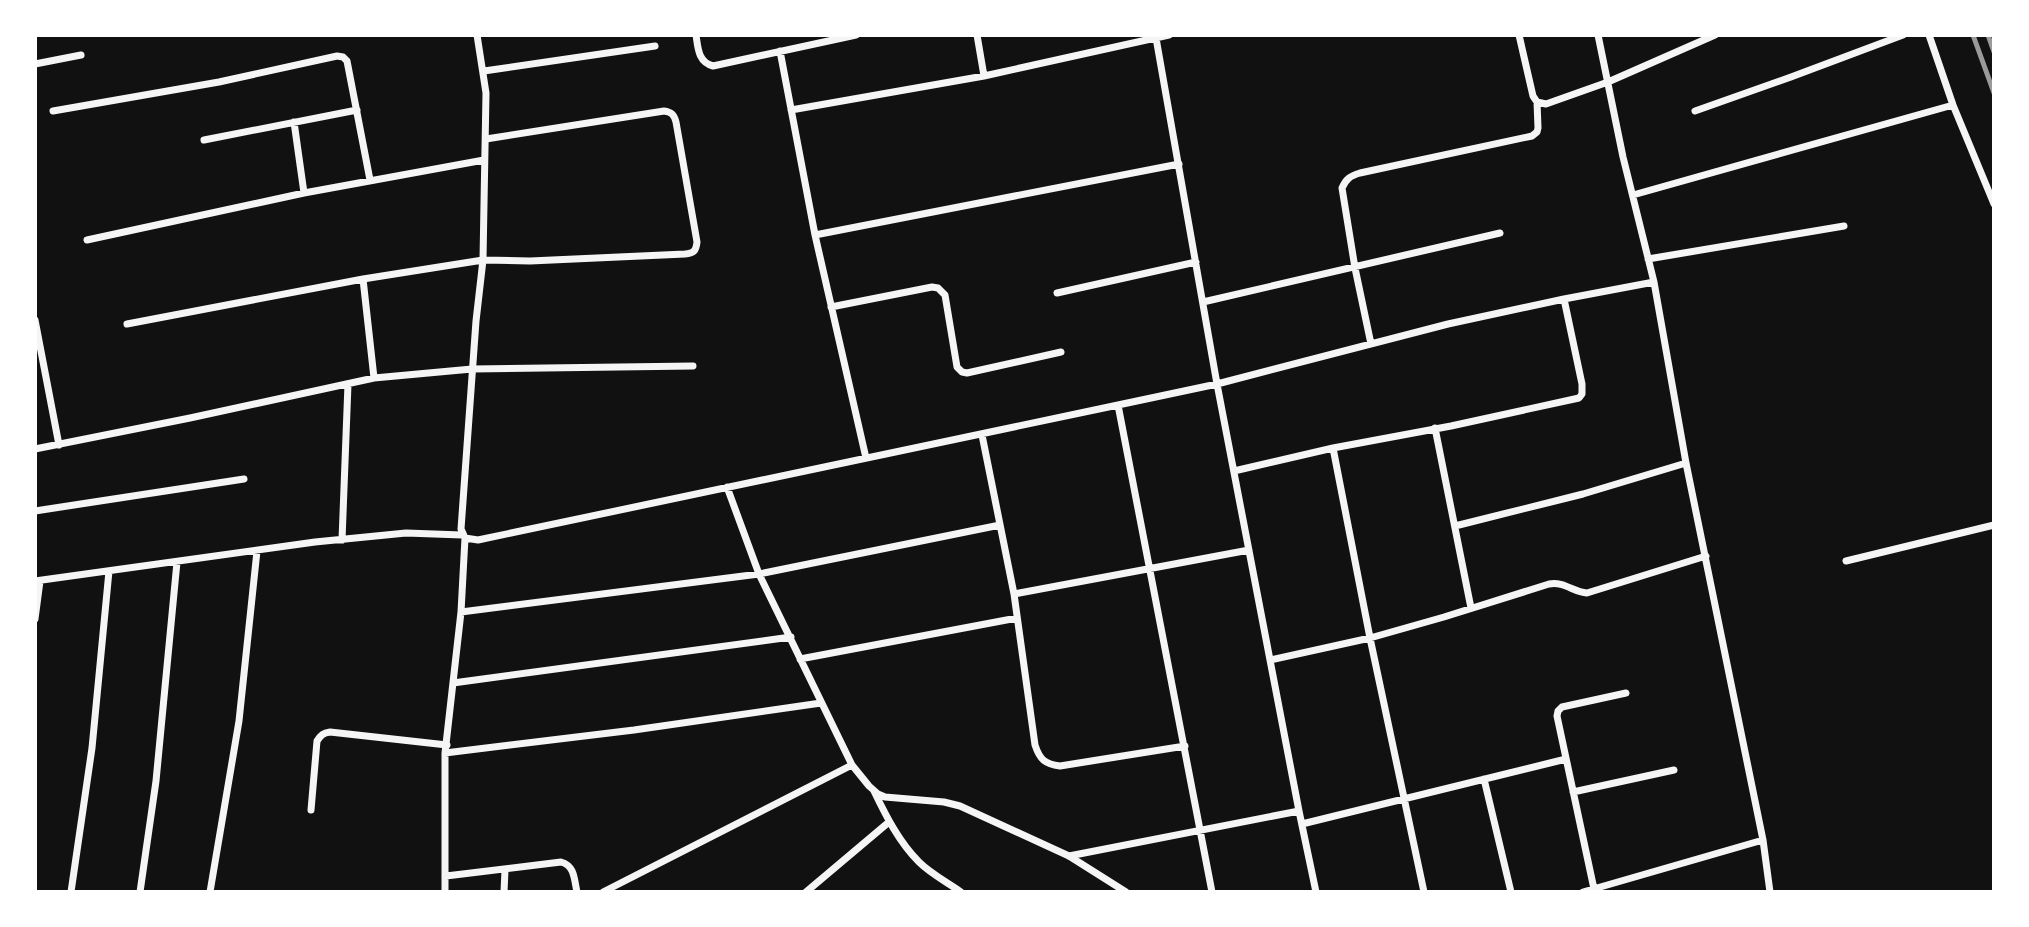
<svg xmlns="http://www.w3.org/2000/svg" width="2029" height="927" viewBox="0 0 2029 927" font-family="'Source Sans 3',sans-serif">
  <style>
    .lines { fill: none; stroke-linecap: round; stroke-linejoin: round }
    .minor { stroke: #f5f5f5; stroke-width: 7 }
    .rail { stroke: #9a9a9a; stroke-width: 5 }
  </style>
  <rect width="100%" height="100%" fill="#111"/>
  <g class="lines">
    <!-- minor -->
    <path class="minor" d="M477,35l9,58 -3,167 -7,61 -15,208 4,9 13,2 640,-135 99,-21 231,-60 116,-25 90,-17
      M696,35c2,13 2,27 17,31l143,-31
      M977,35l7,41
      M1519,35l14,61 4,6 9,2 62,-22 107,-47
      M1598,35l25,122 31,125 32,181 77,377 7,52
      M1929,35l24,70 41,99
      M1156,38l61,346 82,427 17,81
      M780,51l35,184 51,223
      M35,64l46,-9
      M484,71l171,-25
      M791,110l193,-34 185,-41
      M53,111l166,-29 118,-26 6,1 4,4 23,119
      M1695,111l96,-34 112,-42
      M294,122l10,71
      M204,140l153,-30
      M1633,195l320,-90
      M815,235l364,-71
      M87,240l217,-47 180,-33
      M1648,259l196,-33
      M363,279l11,99
      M1057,293l139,-31
      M1203,302l297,-69
      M831,307l101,-20 6,1 7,7 12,72 5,5 5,1 94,-21
      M35,320l24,125
      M127,324l236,-45 120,-19 47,1 155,-7c9,-1 11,-3 12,-12l-21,-120c-2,-8 -5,-10 -12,-11l-178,28
      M1371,344l-16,-76 -13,-80c4,-9 8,-12 18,-15l172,-37 5,-4 1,-4 -1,-26
      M1118,405l94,487
      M1435,428l36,180
      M982,435l32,159 21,151c5,15 10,19 25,21l125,-20
      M1333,448l37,190 54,254
      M35,449l155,-31 184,-40 98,-9 221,-3
      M1234,471l99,-23 118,-22 128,-28 3,-4v-10l-18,-85
      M727,487l32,87 93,191 17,21 9,8 7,3 59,5 16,4 109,50 57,36
      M35,511l209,-32
      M1455,526l128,-32 103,-31
      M342,540l6,-156
      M1846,561l148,-36
      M35,581l280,-39 91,-9 56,2
      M1014,594l235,-44
      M461,612l298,-38 241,-49
      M35,619l5,-38
      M800,659l217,-41
      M1270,660l100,-22 74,-21 105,-33c15,-3 24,8 38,9l119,-37
      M453,683l338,-46
      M445,753l189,-23 187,-27
      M1484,779l27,113
      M874,791c12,25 25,51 45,71 12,12 28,20 42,30
      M1573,792l101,-22
      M311,810l6,-69c4,-6 6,-8 13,-9l117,13
      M1302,824l264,-65
      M1069,856l230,-45
      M446,876l115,-14c14,4 13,17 16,30
      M1594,889l-37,-173 1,-5 4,-4 64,-14
      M71,892l21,-144 17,-177
      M140,892l16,-111 21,-219
      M210,892l29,-171 18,-170
      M445,892v-139l16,-141 4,-74
      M504,892l1,-22
      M603,892l249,-127
      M806,892l83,-70
      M1583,892l180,-52"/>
    <!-- rail -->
    <path class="rail" d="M1973,35l21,58
      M1988,35l6,17"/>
  </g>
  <!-- border -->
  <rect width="2029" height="927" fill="none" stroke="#ffffff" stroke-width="74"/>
</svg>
